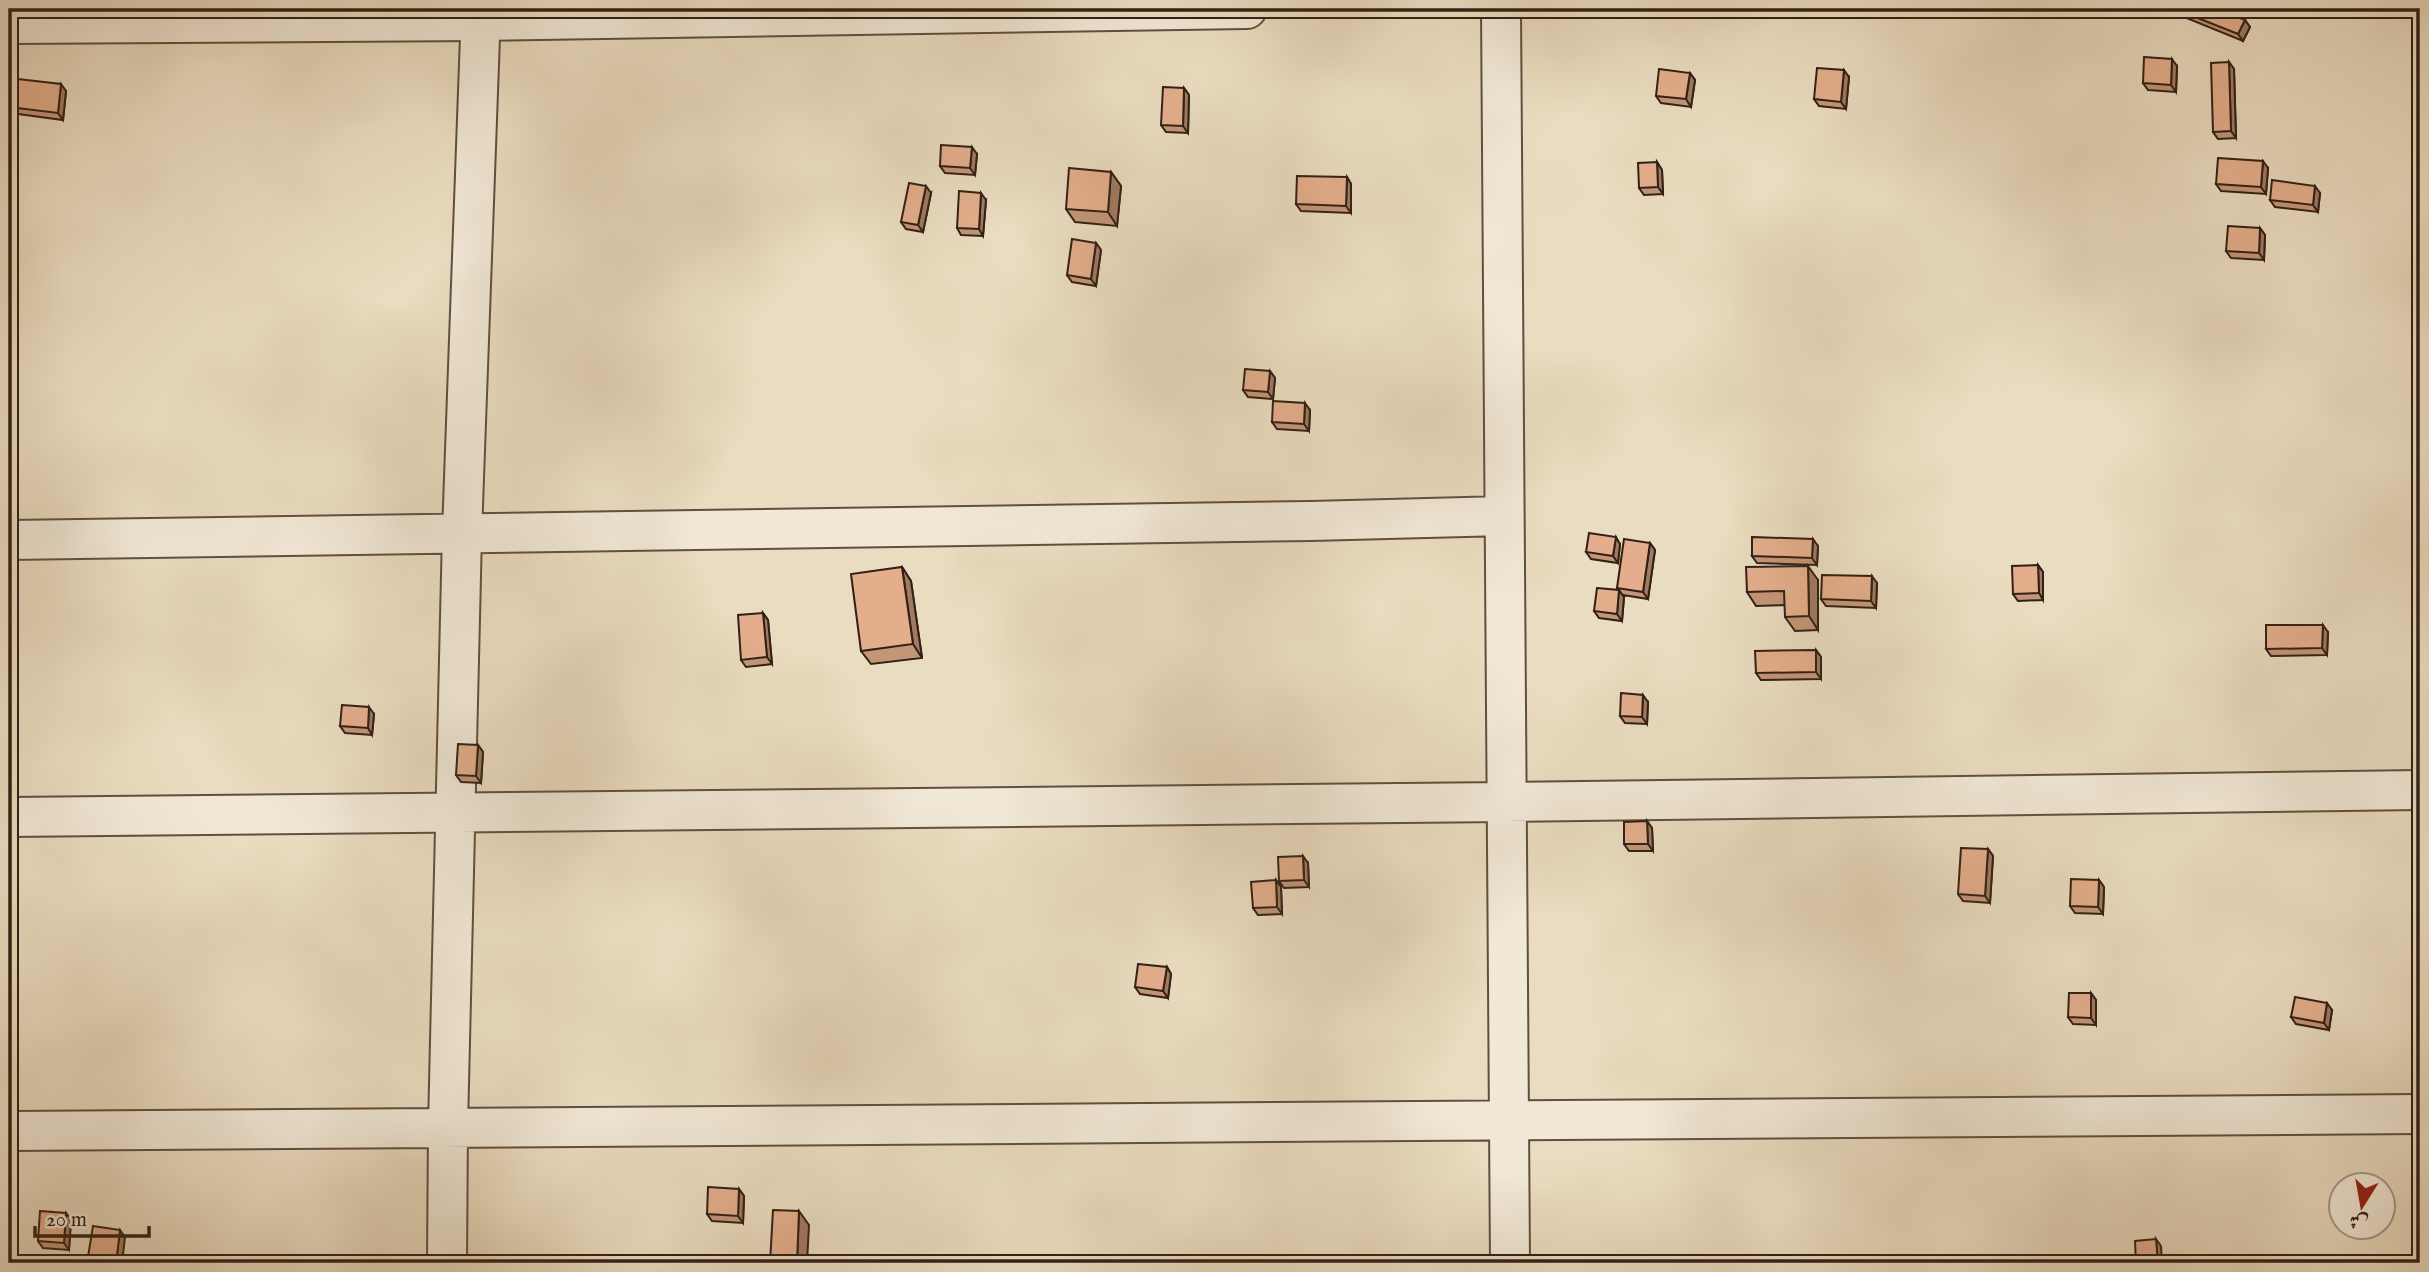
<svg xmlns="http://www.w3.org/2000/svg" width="2429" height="1272" viewBox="0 0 2429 1272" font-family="'IM FELL English',Amiri,serif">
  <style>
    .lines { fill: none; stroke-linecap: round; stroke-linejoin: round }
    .minor-casing { stroke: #604f40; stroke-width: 42 }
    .tertiary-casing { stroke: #604f40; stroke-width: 42 }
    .minor { stroke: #f1e8d6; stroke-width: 38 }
    .tertiary { stroke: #f1e8d6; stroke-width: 38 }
    .wall { fill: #c49678; stroke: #322016; stroke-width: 2 }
    .shaded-wall { fill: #a07a62; stroke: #322016; stroke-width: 2 }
    .building { fill: #e4ae8c; stroke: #322016; stroke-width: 2 }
  </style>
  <rect width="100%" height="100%" fill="#eadcc0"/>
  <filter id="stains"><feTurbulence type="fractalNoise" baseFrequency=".00286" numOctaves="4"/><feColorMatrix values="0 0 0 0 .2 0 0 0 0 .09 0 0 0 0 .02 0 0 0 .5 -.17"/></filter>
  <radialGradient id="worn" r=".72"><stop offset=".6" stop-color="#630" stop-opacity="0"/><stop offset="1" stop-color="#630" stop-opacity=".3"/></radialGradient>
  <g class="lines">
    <defs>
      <path id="minor" d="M1501,9l9,1254
        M9,540l1302,-19 193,-5
        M9,817l1497,-15 914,-12
        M9,1131l2411,-17
        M447,1263l1,-137 14,-593 19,-524"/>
      <path id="tertiary" d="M9,24l471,-3 767,-12"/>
    </defs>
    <!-- minor casing -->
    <use href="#minor" class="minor-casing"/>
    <!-- tertiary casing -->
    <use href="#tertiary" class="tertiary-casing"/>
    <!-- minor -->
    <use href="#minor" class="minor"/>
    <!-- tertiary -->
    <use href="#tertiary" class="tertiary"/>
  </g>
  <!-- wall -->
  <path class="wall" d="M2174,9l71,11 5,7 -7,14 -64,-26z
    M2229,62l5,7 2,69 -18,1 -5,-7z
    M2177,66l-1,26 -28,-2 -5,-7z
    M1690,73l5,7 -4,27 -30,-4 -5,-7z
    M1849,77l-3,32 -27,-3 -5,-7z
    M9,78l57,13 -3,29 -52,-7 -2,-3z
    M1184,88l5,7 -1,38 -22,-1 -5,-7z
    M977,154l-2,21 -30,-2 -5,-7z
    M1657,162l5,8 1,24 -19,1 -5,-7z
    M2268,168l-2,26 -45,-3 -5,-7z
    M1111,172l10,14 -4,40 -42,-4 -9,-13z
    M1347,177l4,7v29l-50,-2 -5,-7z
    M931,193l-8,39 -17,-3 -5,-7z
    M2320,193l-2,19 -43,-5 -5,-7z
    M986,200l-3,36 -22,-1 -4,-7z
    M2260,228l5,7 -1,25 -33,-2 -5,-7z
    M1096,243l5,7 -5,36 -24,-4 -5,-7z
    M1270,371l5,7 -2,21 -25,-2 -5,-7z
    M1310,410l-1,21 -32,-2 -5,-7z
    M1650,543l5,7 -7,49 -25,-4 1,2 -2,24 -23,-3 -5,-7 25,-21 -2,-2z
    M1620,544l-2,19 -27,-4 -5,-7z
    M1818,546l-1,19 -60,-2 -5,-7z
    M2038,565l5,7v28l-25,1 -5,-7z
    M902,567l9,14 11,77 -51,6 -10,-13z
    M1818,580v50l-23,1 -10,-14v-12l-29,1 -9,-14z
    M1877,583l-1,25 -50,-2 -5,-7z
    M763,613l5,7 4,44 -26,3 -5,-7z
    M2328,632l-1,23 -56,1 -5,-7z
    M1816,650l5,7v22l-60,1 -5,-7z
    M1648,702l-1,22 -22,-1 -5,-7z
    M374,714l-2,21 -27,-2 -5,-7z
    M478,745l5,7 -2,31 -20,-1 -5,-7z
    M1647,821l5,7 1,23h-24l-5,-7z
    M1988,849l5,7 -3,47 -27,-2 -5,-7z
    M1308,863l1,24 -25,1 -5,-7z
    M1276,880l5,7 1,27 -24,1 -5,-7z
    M2099,880l5,7 -1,27 -28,-1 -5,-7z
    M1167,967l4,7 -3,24 -28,-4 -5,-7z
    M2091,993l5,7v25l-23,-1 -5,-7z
    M2332,1010l-3,20 -33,-6 -5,-7z
    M739,1189l5,7 -1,27 -31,-2 -5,-7z
    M66,1213l5,7 -2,30 -26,-2 -5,-7z"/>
  <!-- shaded-wall -->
  <path class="shaded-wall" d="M2245,20l5,7 -7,14 -5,-7z
    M2172,59l5,7 -1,26 -5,-7z
    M2229,62l5,7 2,69 -5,-7z
    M1844,70l5,7 -3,32 -5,-7z
    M1690,73l5,7 -4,27 -5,-8z
    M61,84l5,7 -3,29 -5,-7z
    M1184,88l5,7 -1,38 -5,-7z
    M972,147l5,7 -2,21 -5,-7z
    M2263,161l5,7 -2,26 -5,-7z
    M1657,162l5,8 1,24 -5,-7z
    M1111,172l10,14 -4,40 -9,-14z
    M1347,177l4,7v29l-5,-7z
    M926,186l5,7 -8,39 -5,-7z
    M2315,186l5,7 -2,19 -5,-7z
    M981,193l5,7 -3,36 -4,-7z
    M2260,228l5,7 -1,25 -5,-7z
    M1096,243l5,7 -5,36 -5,-7z
    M1270,371l5,7 -2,21 -5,-7z
    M1305,403l5,7 -1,21 -5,-7z
    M1616,537l4,7 -2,19 -5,-7z
    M1813,539l5,7 -1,19 -5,-7z
    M1650,543l5,7 -7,49 -5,-7z
    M2038,565l5,7v28l-4,-7z
    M1808,566l10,14v50l-9,-14z
    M902,567l9,14 11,77 -9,-14z
    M1872,576l5,7 -1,25 -5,-7z
    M1619,590l5,7 -2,24 -5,-7z
    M763,613l5,7 4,44 -5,-7z
    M2323,625l5,7 -1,23 -5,-7z
    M1816,650l5,7v22l-5,-7z
    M1643,695l5,7 -1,22 -5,-7z
    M369,707l5,7 -2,21 -4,-7z
    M478,745l5,7 -2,31 -5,-7z
    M1647,821l5,7 1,23 -5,-7z
    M1988,849l5,7 -3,47 -5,-7z
    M1303,856l5,7 1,24 -5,-7z
    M1276,880l5,7 1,27 -5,-7z
    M2099,880l5,7 -1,27 -5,-7z
    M1167,967l4,7 -3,24 -5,-7z
    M2091,993l5,7v25l-5,-7z
    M2327,1003l5,7 -3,20 -5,-7z
    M739,1189l5,7 -1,27 -5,-7z
    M799,1211l10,14 -2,38h-10z
    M66,1213l5,7 -2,30 -5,-7z
    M120,1230l5,7 -3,26h-6z
    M2156,1239l5,7 1,17h-4z"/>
  <!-- building -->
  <path class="building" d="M2175,9h43l27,11 -7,14z
    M2144,57l28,2 -1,26 -28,-2z
    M2229,62l2,69 -18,1 -2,-69z
    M1817,68l27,2 -3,32 -27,-3z
    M1659,69l31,4 -4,26 -30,-3z
    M9,78l52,6 -3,29 -49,-6z
    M1163,87l21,1 -1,38 -22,-1z
    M941,145l31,2 -2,21 -30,-2z
    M2218,158l45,3 -2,26 -45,-3z
    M1657,162l1,25 -19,1 -1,-25z
    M1069,168l42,4 -3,40 -42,-3z
    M1297,176l50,1 -1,29 -50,-2z
    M2272,180l43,6 -2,19 -43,-5z
    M909,183l17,3 -8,39 -17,-3z
    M959,191l22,2 -2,36 -22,-1z
    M2228,226l32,2 -1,25 -33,-2z
    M1072,239l24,4 -5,36 -24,-4z
    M1245,369l25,2 -2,21 -25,-2z
    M1273,401l32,2 -1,21 -32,-2z
    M1589,533l27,4 -3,19 -27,-4z
    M1752,537l61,2 -1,19 -60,-2z
    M1624,539l26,4 -7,49 -26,-4z
    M2038,565l1,28 -26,1 -1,-28z
    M1808,566l1,50 -24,1 -1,-26 -37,1 -1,-25z
    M902,567l11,77 -52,7 -10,-77z
    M1822,575l50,1 -1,25 -50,-2z
    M1597,588l22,2 -2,24 -23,-3z
    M763,613l4,44 -26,3 -3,-45z
    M2266,625h57l-1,23 -56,1z
    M1816,650v22l-60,1 -1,-22z
    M1621,693l22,2 -1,22 -22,-1z
    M342,705l27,2 -1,21 -28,-2z
    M458,744l20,1 -2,31 -20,-1z
    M1647,821l1,23h-24v-22z
    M1961,848l27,1 -3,47 -27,-2z
    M1303,856l1,24 -25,1 -1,-24z
    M2071,879l28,1 -1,27 -28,-1z
    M1276,880l1,27 -24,1 -2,-26z
    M1138,964l29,3 -4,24 -28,-4z
    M2069,993h22v25l-23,-1z
    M2295,997l32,6 -3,20 -33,-6z
    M708,1187l31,2 -1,27 -31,-2z
    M773,1210l26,1 -2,52h-27z
    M40,1211l26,2 -2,30 -26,-2z
    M93,1226l27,4 -4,33h-29z
    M2156,1239l2,24h-22l-1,-22z"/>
  <!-- margin -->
  <rect width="2429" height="1272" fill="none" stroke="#eadcc0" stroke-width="35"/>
  <rect x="10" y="10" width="2408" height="1251" fill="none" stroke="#322016" stroke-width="3.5"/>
  <rect x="18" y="18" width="2394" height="1237" fill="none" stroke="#322016" stroke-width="2"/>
  <!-- north arrow -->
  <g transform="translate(2362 1206) rotate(191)"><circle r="33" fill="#f1e8d6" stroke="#a59889" stroke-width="2"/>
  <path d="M0-5L12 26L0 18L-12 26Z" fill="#8f2418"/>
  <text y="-10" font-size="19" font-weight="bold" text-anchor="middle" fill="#322016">ش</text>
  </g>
  <!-- scale -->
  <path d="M35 1226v10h114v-10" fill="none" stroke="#322016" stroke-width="3.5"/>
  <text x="46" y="1226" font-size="21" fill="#322016" stroke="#f1e8d6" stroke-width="5" paint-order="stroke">20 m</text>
  <rect width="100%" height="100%" filter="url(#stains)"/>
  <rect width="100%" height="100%" fill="url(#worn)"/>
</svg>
